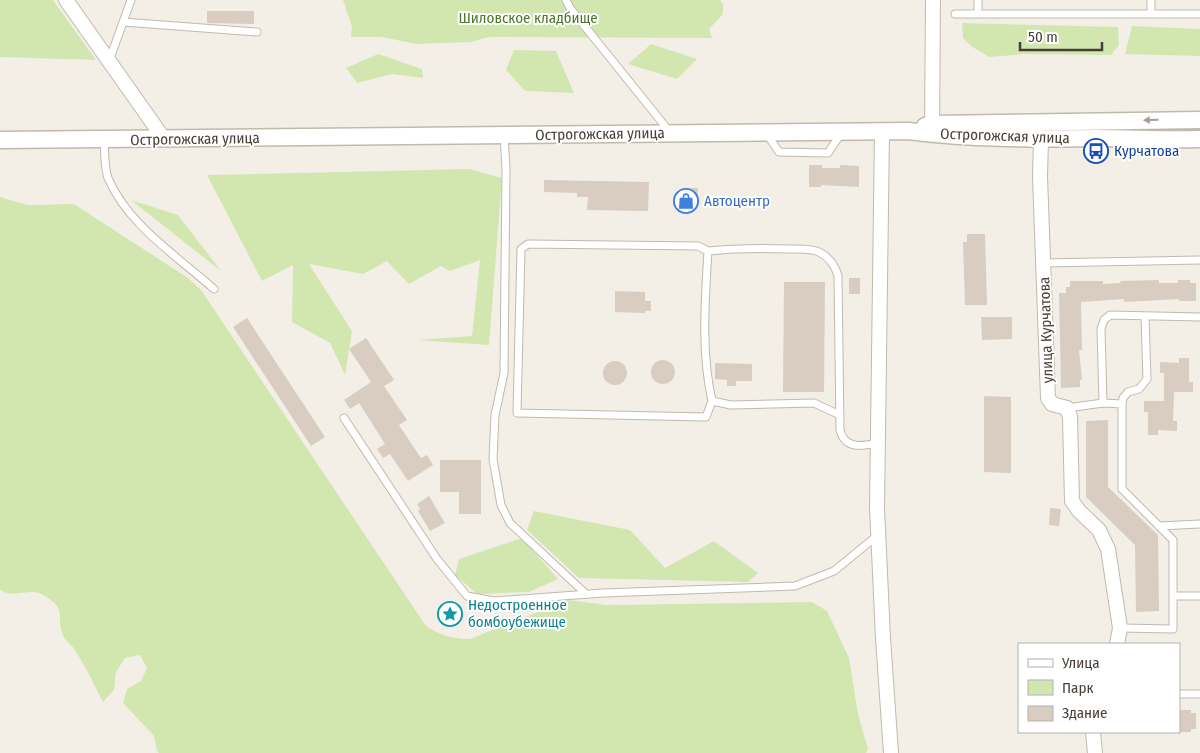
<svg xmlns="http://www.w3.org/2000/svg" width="1200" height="753" viewBox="0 0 1200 753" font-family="'Fira Sans Condensed',sans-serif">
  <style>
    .green { fill: #d2e7b0 }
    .building { fill: #d8cdc0 }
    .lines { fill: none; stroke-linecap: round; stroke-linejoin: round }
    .service-casing { stroke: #c2b9ad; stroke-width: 9 }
    .minor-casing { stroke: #c2b9ad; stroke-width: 16 }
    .tertiary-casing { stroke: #c2b9ad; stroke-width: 19 }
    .service { stroke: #fff; stroke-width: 7 }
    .minor { stroke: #fff; stroke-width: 14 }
    .tertiary { stroke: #fff; stroke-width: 16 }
    .oneway { fill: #a39f9a }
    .labels { text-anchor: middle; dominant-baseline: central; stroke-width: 4; stroke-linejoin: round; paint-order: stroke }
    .park-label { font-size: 15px; fill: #4c782a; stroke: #fff }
    .street-label { font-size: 15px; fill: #473f36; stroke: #fff }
    .transit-label { font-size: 15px; fill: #164399; stroke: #fff; text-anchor: start }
    .shop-label { font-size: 15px; fill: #366cbe; stroke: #fff; text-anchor: start }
    .culture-label { font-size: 15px; fill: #0d838f; stroke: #fff; text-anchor: start }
  </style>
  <rect width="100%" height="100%" fill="#f3efe7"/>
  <!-- green -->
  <path class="green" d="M0,0h53l43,60 -96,-3z
    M343,0h377l3,4v10l-14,15 3,9 -223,-1 -18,5 -55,2 -34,-7h-31l1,-10z
    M962,23l156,4 1,18 -8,10 -84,-1 -38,3 -18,-11 -8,-8z
    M1132,26l68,3v27l-75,-2z
    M651,44l46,15 -20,20 -49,-15z
    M514,50l42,1 18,42 -49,-2 -19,-21z
    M378,54l44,15 1,9 -31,-4 -35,9 -11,-15z
    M469,169l33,9 -13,167 -71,-5 54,-4 8,-76 -30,11 -9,-5 -32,18 -22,-23 -24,13 -54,-10 43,67 -7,44 -15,-32 -38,-21 1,-57 -31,16 -55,-106z
    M0,197l28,8 46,-1 114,74 13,12 225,336c14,9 26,13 44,13l98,-39 39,5 205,-3 15,9 22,47 9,56 10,35 -2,4h-707l-2,-2 -3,-15 -31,-33 4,-14 14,-8 6,-13 -7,-13 -15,3 -9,14 -2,18 -11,12c-9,-17 -17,-35 -28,-52 -2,-4 -7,-7 -10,-11 -12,-21 6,-30 -24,-45 -12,-6 -26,5 -41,-4z
    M131,200l47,15 43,56z
    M534,511l96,19 35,38 49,-27 44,32 -10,9 -169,-4 -52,-48z
    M522,538l36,41 -29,13 -52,2 -22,-19 4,-16z"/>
  <!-- building -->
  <path class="building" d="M207,11h47v13l-47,-1z
    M809,165h13v3h18v-3l19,1v21l-38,-2v2h-12z
    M544,180l105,2 -1,29 -61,-1 1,-13h-11v-4l-33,-1z
    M690,188h8l-1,21 -22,-1v-14h10l1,-4z
    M967,234h18l2,71h-22l-2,-63h4z
    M849,278h11v16h-11z
    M1159,280v3h19v-3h12v3h6v18h-17v-2l-55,3v-3l-43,3 1,48h-3l3,30h-2v7l-19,1 -2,-95h7v-6h4v-6h33v3l18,-1 -1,-2z
    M784,282h41l-1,110h-41z
    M615,291l30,1v9h6v10h-6v2l-30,-1z
    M981,317h31v22l-30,1z
    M247,318l78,119 -14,9 -78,-119z
    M366,338l28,42 -10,6 23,34 -8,5 22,33 6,-3 6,10 -25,16 -18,-27 -7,4 -6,-9 8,-5 -26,-41 -9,6 -6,-9 27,-18 -22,-33z
    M1179,358h10v24h4v10h-19l-1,29h4v10l-19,-1v5h-10v-23h-4v-11h20v-28h-4v-11l19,1z
    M651 372a12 12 0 1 1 24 0a12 12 0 1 1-24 0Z
    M603 373a12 12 0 1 1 24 0a12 12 0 1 1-24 0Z
    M715,363l37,1v17h-16v5h-9v-6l-12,-1z
    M984,396l27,1v76l-27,-1z
    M1108,420v67l50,48 1,76 -23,1 -1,-67 -49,-48v-76z
    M440,460h41v54h-22v-22h-19z
    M429,496l16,27 -15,8 -12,-20 2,-2 -3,-5z
    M1050,508l11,1 -2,17 -10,-1z
    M1180,710h11v3h5v16h-5v3h-12v-20h1z"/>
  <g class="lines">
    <defs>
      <path id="service" d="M566,0l4,8 99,123
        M978,0v14
        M1151,0v14
        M955,14h245
        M123,22l134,10
        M109,61l22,-61
        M766,133l13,19 49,1 14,-21
        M504,135l2,34 -2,204 -9,42 -2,44 8,46 9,18 76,71
        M104,140c1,11 0,27 4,38 20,47 69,78 106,111
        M708,251c29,-3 52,-3 81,-2 9,0 22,-1 30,3 10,5 16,13 19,24l2,154c5,20 22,16 38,13
        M1044,263l156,-3
        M712,401l-6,16 -189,-4 4,-164 7,-5 170,2 10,5c-3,50 -7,101 4,150l19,4 83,-2 26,12
        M1103,403l19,1v85l51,51v89l-53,-1
        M1122,404l1,-6 5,-6 11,-3 8,-10 -2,-63
        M1067,408l36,-5 -2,-74 3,-9 6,-5 90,2
        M344,418l93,141 30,37 27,5 109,-8 192,-7 39,-15 44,-36
        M1159,526l41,-2
        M1173,596h27
        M1179,694h21"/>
      <path id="minor" d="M66,0l98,139
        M882,131l-5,377 6,130 8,115
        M932,133l1,-133
        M1041,140l-1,36 8,222 4,6 15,4 3,9 2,84 7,10 20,19 9,19 12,79 -3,16
        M1093,732l2,21"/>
      <path id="tertiary" d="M925,126l6,-2 269,-4
        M0,140l908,-9c62,8 125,8 188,7 35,0 69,2 104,1"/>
    </defs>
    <!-- service casing -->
    <use href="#service" class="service-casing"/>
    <!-- minor casing -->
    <use href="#minor" class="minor-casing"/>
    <!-- tertiary casing -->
    <use href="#tertiary" class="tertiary-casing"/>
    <!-- service -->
    <use href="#service" class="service"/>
    <!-- minor -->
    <use href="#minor" class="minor"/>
    <!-- tertiary -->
    <use href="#tertiary" class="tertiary"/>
  </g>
  <!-- one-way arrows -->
  <defs><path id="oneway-solid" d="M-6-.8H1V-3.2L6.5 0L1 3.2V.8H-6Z" transform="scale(1.25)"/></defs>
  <use class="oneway" href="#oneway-solid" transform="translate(1151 120) rotate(179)"/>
  <!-- icons -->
  <defs>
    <symbol id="bus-ring" viewBox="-11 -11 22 22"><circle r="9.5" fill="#fff" stroke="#1a4fb4" stroke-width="1.5"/><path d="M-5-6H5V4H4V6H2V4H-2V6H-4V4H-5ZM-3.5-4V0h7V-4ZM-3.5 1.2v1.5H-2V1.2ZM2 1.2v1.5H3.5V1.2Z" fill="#1a4fb4"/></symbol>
    <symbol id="shop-ring" viewBox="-11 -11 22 22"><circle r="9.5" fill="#fff" stroke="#3f7fe0" stroke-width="1.5"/><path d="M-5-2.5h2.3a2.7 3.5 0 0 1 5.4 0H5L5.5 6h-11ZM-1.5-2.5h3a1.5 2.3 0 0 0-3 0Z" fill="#3f7fe0"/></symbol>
    <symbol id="sight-ring" viewBox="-11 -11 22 22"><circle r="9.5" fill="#fff" stroke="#0f9aa8" stroke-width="1.5"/><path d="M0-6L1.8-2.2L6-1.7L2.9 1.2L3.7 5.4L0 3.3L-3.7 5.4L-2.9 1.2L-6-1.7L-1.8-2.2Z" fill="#0f9aa8"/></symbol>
  </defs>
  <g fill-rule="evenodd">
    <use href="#bus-ring" x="1082" y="137" width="28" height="28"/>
    <use href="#shop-ring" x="672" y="187" width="28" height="28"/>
    <use href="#sight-ring" x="436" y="600" width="28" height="28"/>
  </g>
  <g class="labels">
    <!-- park labels -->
    <g class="park-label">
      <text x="528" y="18">Шиловское кладбище</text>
    </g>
    <!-- street labels -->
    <g class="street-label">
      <text transform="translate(600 134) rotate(-1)">Острогожская улица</text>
      <text transform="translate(1005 136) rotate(2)">Острогожская улица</text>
      <text transform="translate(195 139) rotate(-1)">Острогожская улица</text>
      <text transform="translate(1046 330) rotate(-92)">улица Курчатова</text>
    </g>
    <!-- transit labels -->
    <g class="transit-label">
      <text x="1114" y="151">Курчатова</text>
    </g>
    <!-- shop labels -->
    <g class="shop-label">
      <text x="704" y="201">Автоцентр</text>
    </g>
    <!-- culture labels -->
    <g class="culture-label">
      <text x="468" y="605">Недостроенное<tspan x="468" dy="17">бомбоубежище</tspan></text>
    </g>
  </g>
  <!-- legend -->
  <rect x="1018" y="643" width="162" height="90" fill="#ffffff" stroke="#b5b2af"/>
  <rect x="1028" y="659" width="25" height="8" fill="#ffffff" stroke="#b5b2af"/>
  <text x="1062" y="668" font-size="15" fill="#473f36">Улица</text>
  <rect x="1028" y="680" width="25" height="15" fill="#d2e7b0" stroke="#b5b2af"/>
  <text x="1062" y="693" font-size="15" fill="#473f36">Парк</text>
  <rect x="1028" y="706" width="25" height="15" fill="#d8cdc0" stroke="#b5b2af"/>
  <text x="1062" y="718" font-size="15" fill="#473f36">Здание</text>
  <!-- scale -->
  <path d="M1020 42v8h82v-8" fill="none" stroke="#473f36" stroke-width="2.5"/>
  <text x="1028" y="42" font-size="15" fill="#473f36" stroke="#ffffff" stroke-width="4" paint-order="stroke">50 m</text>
</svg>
